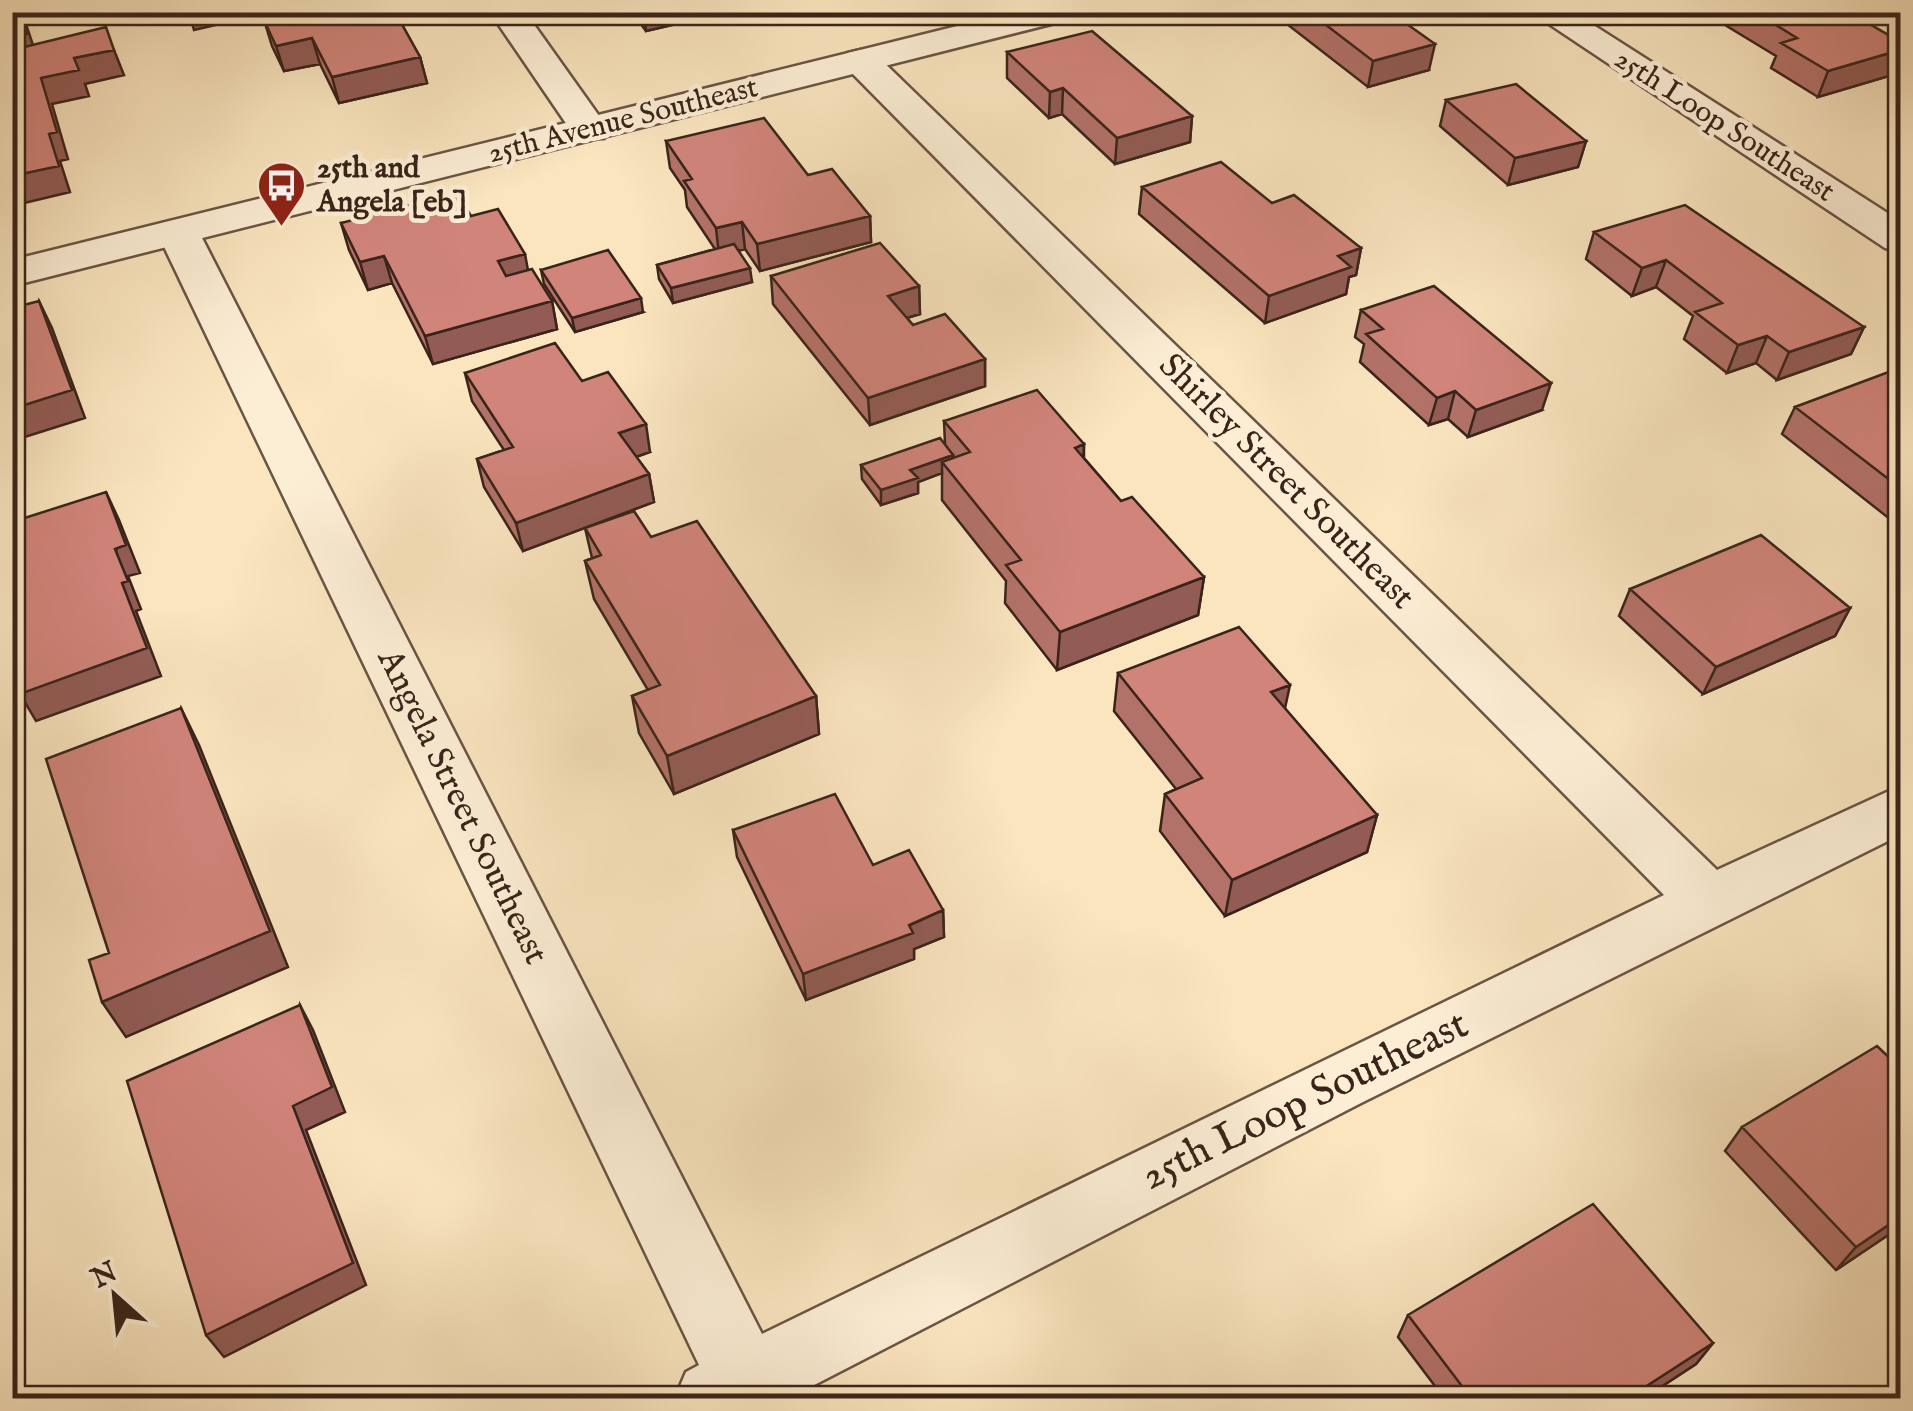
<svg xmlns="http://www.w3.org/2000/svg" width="1913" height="1411" viewBox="0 0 1913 1411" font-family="'IM FELL English',serif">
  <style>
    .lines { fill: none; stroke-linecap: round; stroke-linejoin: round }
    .minor-casing { stroke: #6a5443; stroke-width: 5 }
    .tertiary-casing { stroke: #6a5443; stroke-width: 5 }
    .minor { fill: #fceed5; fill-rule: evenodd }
    .tertiary { fill: #fceed5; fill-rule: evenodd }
    .wall { fill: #b37269; stroke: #3a241a; stroke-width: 2.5 }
    .shaded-wall { fill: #925c55; stroke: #3a241a; stroke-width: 2.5 }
    .building { fill: #d0847a; stroke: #3a241a; stroke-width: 2.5 }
    .labels { text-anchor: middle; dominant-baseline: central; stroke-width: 9; stroke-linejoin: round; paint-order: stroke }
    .far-street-label { font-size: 30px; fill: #3a241a; stroke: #fceed5 }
    .far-poi-label { font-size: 30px; font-weight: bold; fill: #3a241a; stroke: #fceed5; text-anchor: start }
    .street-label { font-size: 35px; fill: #3a241a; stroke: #fceed5 }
    .near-street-label { font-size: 42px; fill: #3a241a; stroke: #fceed5 }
  </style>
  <rect width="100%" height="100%" fill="#fae5bf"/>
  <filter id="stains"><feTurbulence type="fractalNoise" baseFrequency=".002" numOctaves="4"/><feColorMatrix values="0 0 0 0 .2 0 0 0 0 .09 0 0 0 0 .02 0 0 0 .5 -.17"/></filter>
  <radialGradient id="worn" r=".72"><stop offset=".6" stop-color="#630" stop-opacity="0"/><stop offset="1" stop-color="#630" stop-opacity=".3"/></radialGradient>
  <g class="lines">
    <defs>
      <path id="minor" d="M490,12h35l84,118 -5,8h-28z
        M1531,12h42l327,209v30l-15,-3z
        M861,50l13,3 843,817 183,-84v49l-539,268 -572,295h-114l11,-26 13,-7 -542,-1133 6,-9 15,-3 15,3 6,9 563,1102 902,-439 -816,-826 -5,-8 5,-8z"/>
      <path id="tertiary" d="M1014,12h62l-5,7 -1059,267v-26z"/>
    </defs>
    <!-- minor casing -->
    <use href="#minor" class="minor-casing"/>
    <!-- tertiary casing -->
    <use href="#tertiary" class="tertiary-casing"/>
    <!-- minor -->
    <use href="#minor" class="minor"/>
    <!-- tertiary -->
    <use href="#tertiary" class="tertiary"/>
  </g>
  <!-- wall -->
  <path class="wall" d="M296,12h99l25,45 7,26 -88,20 -19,-39 -36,7 -12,-25 -8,-26 33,-6z
    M632,12h96l-82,19z
    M1284,12h120l-2,9 27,49 -61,17 -85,-66z
    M1723,12h126l51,30v27l-1,4 -81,24 -47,-29 5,-12 -56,-34z
    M1007,52l185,64 -2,26 -75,22 -53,-50 -13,4 -42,-40z
    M1446,100l140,41 -8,26 -70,18 -68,-59z
    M666,141l142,34 62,41 1,26 -111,29 -15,-22 -7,2 14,31 -79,21 -14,-24 -2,-14 58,-16 -28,-42 -2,-17 -15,-22z
    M1142,187l130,16 89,45 -5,27 -7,2 -3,17 -81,29 -126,-109z
    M471,216l57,54 24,31 5,28 -124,35 -41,-81 -24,7 -19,-40 -8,-27z
    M1594,232l270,95 -13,27 -74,26 -21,-17 -29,10 -43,-34 9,-23 -37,-29 -24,9 -46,-37z
    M541,270l102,42 -68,20 -31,-48z
    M771,276l148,10 1,28 -13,4 6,7 72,34v27l-115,39 -97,-121z
    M1361,310l181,100 -74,27 -20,-18 -19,6 -69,-63 4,-18 -9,-7z
    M465,373l117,8 68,71 -14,5 13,17 5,28 -131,49 -39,-64 -7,-28 27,-9 -32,-49z
    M1900,375v152l-118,-93 13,-27z
    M944,421l140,23v14l37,43 83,76 -6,38 -141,55 -52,-67 1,-22 -64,-81v-27l-24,9v11l-37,12 -19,-26 -1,-14 84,-21z
    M585,528l66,9 165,159 3,38 -145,60 -35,-61 -7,-37 16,-6 -54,-91 -9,-38 7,-3z
    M1630,589l220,19 -15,28 -132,58 -84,-78z
    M1118,673l167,36 92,106 -10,37 -142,64 -65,-85 5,-37 11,-5 -62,-78z
    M733,830l140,35 70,45 1,27 -30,12v10l-108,41 -69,-143z
    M1742,1127l158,100 -64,43 -111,-119z
    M1408,1315l305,28 -17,21 -52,34h-200l-46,-61z"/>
  <!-- shaded-wall -->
  <path class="shaded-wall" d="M20,12h2l16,48 -26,5v-28z
    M206,12h19l3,10 -34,8 -4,-14z
    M644,12h84l-82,19z
    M1383,12h21l-3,16z
    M312,38l8,26 -36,7 -8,-25z
    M1435,44l-6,26 -61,17 5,-26z
    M114,50l10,25 -39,9 4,12 -37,8 16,55 -8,2 10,31 -58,14v-30l37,-42 -8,-56 33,-20z
    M1900,50v19l-1,4 -81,24 10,-26z
    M420,57l7,26 -88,20 -7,-26z
    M1063,88l-1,26 -13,4 1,-26z
    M1192,116l-2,26 -75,22 2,-26z
    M1586,141l-8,26 -70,18 7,-27z
    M870,216l1,26 -111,29 -3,-27z
    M742,222l3,27 -26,6 -3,-27z
    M1361,248l-5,27 -7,2 -3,17 -81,29 4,-27 69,-40z
    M525,254l5,27 -26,7 -6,-27z
    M384,256l8,27 -24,7 -8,-28z
    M1666,260l-10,27 -24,9 10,-28z
    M750,268l2,14 -79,21 -2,-15z
    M919,286l1,28 -31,9 -1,-27z
    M641,298l2,14 -68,20 -3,-14z
    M39,301l13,27 33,90 -73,23v-32z
    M552,301l5,28 -124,35 -8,-28z
    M1864,327l-13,27 -74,26 12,-28z
    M1767,336l-11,27 -29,10 11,-28z
    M985,359v27l-115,39 -2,-27z
    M1551,383l-9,27 -74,27 8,-27z
    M1455,391l-7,28 -19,6 8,-27z
    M646,424l4,28 -26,9 -5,-28z
    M1084,444l-2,38 -7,-34z
    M953,455v14l-11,-7v11l-24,9v11l-37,12v-15l29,-20z
    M649,474l5,28 -131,49 -7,-28z
    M106,492l13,28 21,53 -12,3 13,33 -5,2 25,65 -125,45 -16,-27 102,-111z
    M1204,577l-6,38 -141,55 3,-38z
    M1850,608l-15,28 -132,58 13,-27z
    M1290,685l-8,37 -11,-30z
    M816,696l3,38 -145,60 -7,-38z
    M181,708l18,37 89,222 -162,70 -24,-35z
    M1377,815l-10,37 -142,64 7,-36z
    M943,910l1,27 -30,12v10l-108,41 -3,-26z
    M300,1005l13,25 32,82 -39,18 60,155 -142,72 -18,-22 87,-229z
    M1900,1217v10l-64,43 20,-23z
    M1713,1343l-17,21 -52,34h-16z"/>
  <!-- building -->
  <path class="building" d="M12,12h8l7,22 -15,3z
    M188,12h18l-16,4z
    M395,12l25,45 -88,20 -20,-39 -36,8 -12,-26 36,-8z
    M1309,12h81l45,32 -62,17z
    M1755,12h94l51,30v8l-72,21 -47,-28 16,-5z
    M106,27l8,23 -40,8 5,12 -38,8 16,54 -8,2 10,32 -47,10v-126z
    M1092,31l100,85 -75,22 -54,-50 -13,4 -43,-40z
    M1516,84l70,57 -71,17 -69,-58z
    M764,118l44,57 24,-6 38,47 -113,28 -15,-22 -26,6 -32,-47 8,-2 -26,-38z
    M1221,162l51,41 22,-8 67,53 -23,8 13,11 -82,29 -127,-109z
    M458,193l13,23 27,-7 27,45 -27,7 8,15 26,-7 20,32 -127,35 -41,-80 -24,6 -19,-39z
    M1685,205l179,122 -75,25 -22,-16 -29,9 -43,-33 27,-9 -56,-43 -24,8 -48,-36z
    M880,243l39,43 -31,10 25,29 32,-11 40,45 -117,39 -97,-122z
    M734,244l16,24 -79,20 -14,-23z
    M608,250l33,48 -69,20 -31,-48z
    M1434,286l117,97 -75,27 -21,-19 -18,7 -71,-64 17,-5 -22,-19z
    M39,301l33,89 -60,19v-101z
    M555,343l27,38 26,-9 38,52 -27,9 30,41 -133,49 -39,-64 36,-12 -48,-74z
    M1894,370l6,5v113l-105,-81z
    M1037,390l47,54 -9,4 46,53 11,-4 72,80 -144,55 -54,-67 15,-5 -79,-98 28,-10 -26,-31z
    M940,438l13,17 -43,15 8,8 -37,12 -20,-25z
    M106,492l20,53 -11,4 13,32 -6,2 25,65 -127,46 -8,-23v-149z
    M634,511l17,26 46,-16 119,175 -149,60 -35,-60 28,-11 -75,-124 16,-6 -16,-27z
    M1761,535l89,73 -134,59 -86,-78z
    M1239,627l51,58 -19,7 106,123 -145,65 -67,-86 37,-16 -84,-105z
    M181,708l89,223 -168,71 -13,-42 20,-7 -63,-194z
    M835,794l38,71 36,-15 34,60 -34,15 4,8 -110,41 -70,-144z
    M300,1005l32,82 -39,19 60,157 -147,72 -79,-254z
    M1877,1046l23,22v149l-44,30 -114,-120z
    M1593,1204l120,139 -85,55h-157l-63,-83z"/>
  <!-- icons -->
  <defs>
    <symbol id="bus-pin" viewBox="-11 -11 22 30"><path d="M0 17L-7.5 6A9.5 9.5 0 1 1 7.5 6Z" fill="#8f2418" stroke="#fceed5"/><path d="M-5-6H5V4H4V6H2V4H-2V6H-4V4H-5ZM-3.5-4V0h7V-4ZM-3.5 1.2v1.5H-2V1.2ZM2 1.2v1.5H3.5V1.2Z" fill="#fff"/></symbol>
  </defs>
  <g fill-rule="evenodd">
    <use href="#bus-pin" x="254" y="158" width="55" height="75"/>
  </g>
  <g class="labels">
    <!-- far-street labels -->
    <g class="far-street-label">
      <text transform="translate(623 121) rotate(-14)">25th Avenue Southeast</text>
      <text transform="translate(1724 126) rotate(33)">25th Loop Southeast</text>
    </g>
    <!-- far-poi labels -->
    <g class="far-poi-label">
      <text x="317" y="169">25th and<tspan x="317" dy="34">Angela [eb]</tspan></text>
    </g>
    <!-- street labels -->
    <g class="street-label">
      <text transform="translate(1286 482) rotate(45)">Shirley Street Southeast</text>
      <text transform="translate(462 807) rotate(64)">Angela Street Southeast</text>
    </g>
    <!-- near-street labels -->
    <g class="near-street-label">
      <text transform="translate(1305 1101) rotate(-26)">25th Loop Southeast</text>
    </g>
  </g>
  <!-- margin -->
  <rect width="1913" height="1411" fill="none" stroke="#fae5bf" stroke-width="50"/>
  <rect x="15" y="15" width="1883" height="1381" fill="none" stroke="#3a241a" stroke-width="5"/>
  <rect x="25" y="25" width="1863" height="1361" fill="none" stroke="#3a241a" stroke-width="2.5"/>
  <!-- north arrow -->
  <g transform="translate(115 1296) rotate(333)" stroke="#fceed5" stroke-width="8" paint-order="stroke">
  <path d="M0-8L18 38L0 25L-18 38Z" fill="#3a241a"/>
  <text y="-15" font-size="28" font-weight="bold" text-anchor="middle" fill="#3a241a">N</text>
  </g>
  <rect width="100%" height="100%" filter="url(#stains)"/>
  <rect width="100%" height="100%" fill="url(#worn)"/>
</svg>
